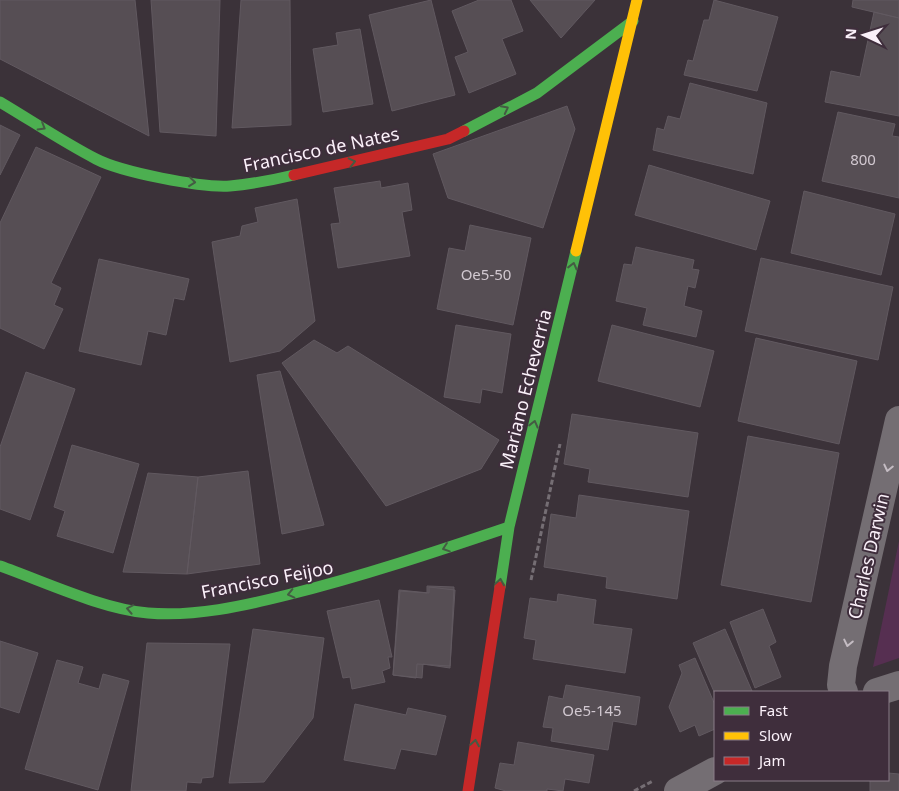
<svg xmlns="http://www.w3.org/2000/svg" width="899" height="791" viewBox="0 0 899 791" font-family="'Noto Sans',sans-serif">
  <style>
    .green { fill: #562f51 }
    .building { fill: #564e54; stroke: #615960 }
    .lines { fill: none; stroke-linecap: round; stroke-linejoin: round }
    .path { stroke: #756e74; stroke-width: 3; stroke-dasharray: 5 2.5; stroke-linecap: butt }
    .street { stroke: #746e73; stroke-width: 28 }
    .fast { stroke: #4caf50; stroke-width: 11 }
    .slow { stroke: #ffc107; stroke-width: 11 }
    .jam { stroke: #c62828; stroke-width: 11 }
    .oneway { stroke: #445b43 }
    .oneway2 { stroke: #c4bcc3 }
    .labels { text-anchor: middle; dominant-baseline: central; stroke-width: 4; stroke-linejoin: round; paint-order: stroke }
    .number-label { font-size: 15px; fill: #d1c8d0 }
    .street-label { font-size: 18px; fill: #faf0f9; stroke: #3f2e3c }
  </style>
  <rect width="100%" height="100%" fill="#3b3239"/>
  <!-- green -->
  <path class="green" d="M899,541v117l-26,9z"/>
  <!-- building -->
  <path class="building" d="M0,0h135l14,136 -149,-77z
    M151,0h69l-4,136 -56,-4z
    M241,0h49l1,125 -59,3z
    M431,0l24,95 -63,16 -23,-96z
    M479,0h32l12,31 -21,8 14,35 -47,19 -14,-36 13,-5 -16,-41z
    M530,0h65l-34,38z
    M714,0l64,17 -21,74 -73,-16 4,-15 5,1 11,-41h5z
    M853,0h46v18l-47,-11z
    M874,12l25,6v98l-74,-14 6,-31 29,6z
    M360,29l13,75 -50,8 -10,-63 25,-4 -2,-12z
    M690,83l77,20 -14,71 -100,-24 4,-22 7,2 4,-14 12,3z
    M567,106l8,23 -32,99 -95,-30 -15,-44z
    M838,112l57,12 -3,12 7,1v61l-77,-17z
    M0,125l20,10 -20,40z
    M36,147l65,30 -50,106 10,5 -7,17 9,4 -19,40 -44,-21v-105z
    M649,165l121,36 -14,49 -121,-35z
    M380,181l1,7 27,-5 4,27 -10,2 8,44 -72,12 -7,-44 9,-1 -6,-35z
    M804,191l91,23 -14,61 -90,-22z
    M297,199l18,122 -35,30 -50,11 -18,-120 28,-6 2,-10 16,-4 -3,-14z
    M470,225l61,13 -18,87 -76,-16 12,-61 16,3z
    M636,247l58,13 -2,9 7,1 -4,18 -7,-2 -4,20 18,5 -6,26 -53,-12 4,-17 -31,-7 8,-37 8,1z
    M761,258l132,29 -15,73 -133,-29z
    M99,259l90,20 -5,21 -10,-2 -8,37 -18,-4 -7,34 -62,-14z
    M456,325l55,9 -9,59 -20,-4 -2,14 -36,-6z
    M612,325l102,26 -14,56 -102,-26z
    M756,338l101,23 -18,83 -101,-23z
    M314,340l23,13 11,-7 151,94 -18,29 -95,37 -104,-143z
    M280,371l44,154 -42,9 -25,-159z
    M26,372l49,17 -45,131 -30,-11v-62z
    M572,414l126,19 -10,64 -100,-15 2,-13 -26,-5z
    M748,436l91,17 -28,149 -90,-17z
    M72,445l67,19 -26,89 -56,-17 8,-25 -11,-4z
    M248,471l12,93 -73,10 11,-97z
    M148,473l50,4 -11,97 -64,-2z
    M579,495l110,16 -12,88 -71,-11 1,-11 -63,-10 7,-53 25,4z
    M427,586l27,1 -4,81 -27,-4 -1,14 -29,-3 7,-84 27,2z
    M429,587l26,3 -5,76 -33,-2 -1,14 -23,-3 6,-85 30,3z
    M558,594l38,6 -3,24 39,5 -7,44 -92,-14 3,-19 -12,-2 6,-40 27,4z
    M379,600l13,57h-4l2,11 -8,3 3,11 -33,7 -2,-12 -7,1 -16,-67z
    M763,609l13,33 -7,4 12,31 -26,11 -25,-66z
    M253,629l71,9 -11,80 -49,64 -35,1z
    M725,629l27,62 -3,1 -34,2 -22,-51z
    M0,641l38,12 -19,60 -19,-6z
    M147,643l83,1 -17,133 -11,1 -1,5 -14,-1 -1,9h-55z
    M695,658l20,47v24l-16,7 -4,-11 -15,7 -11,-25 13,-34 -3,-8z
    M57,660l26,7 -5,16 21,6 4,-15 26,7 -31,109 -73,-21z
    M566,685l74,12 -4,28 -23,-4 -5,29 -57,-9 2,-13 -10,-1 6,-31 14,3z
    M355,704l51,11 2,-7 38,8 -10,39 -35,-6 -6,20 -51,-9z
    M518,742l76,13 -5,28 -24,-4 -2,12 -16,-2v2h-41l-11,-3 5,-25 14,2z
    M888,773l11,1v17h-29v-11h18z"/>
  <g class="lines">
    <!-- path -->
    <path class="path" d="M531,580l29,-136
      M634,791l19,-10"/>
    <!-- street -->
    <path class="street" d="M844,692l-3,-7 2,-19 56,-246
      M877,692l22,-7
      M678,791l37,-20"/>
    <!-- fast -->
    <path class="fast" d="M0,102c32,19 63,40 96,57 25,13 105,29 134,27 22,-2 43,-6 64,-11
      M464,131l73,-38 96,-72
      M0,566c45,16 102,43 148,47 47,4 95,-7 139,-18 76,-19 148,-43 222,-68
      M500,587l9,-60 67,-276"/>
    <!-- slow -->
    <path class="slow" d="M576,251l61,-251"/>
    <!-- jam -->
    <path class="jam" d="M294,175l154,-36 16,-8
      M468,791l32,-204"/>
  </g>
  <!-- one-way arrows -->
  <defs><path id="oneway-chevron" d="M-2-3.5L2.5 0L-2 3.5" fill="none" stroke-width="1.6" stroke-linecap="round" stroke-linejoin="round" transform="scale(1.25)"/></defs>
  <g class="oneway">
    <use href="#oneway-chevron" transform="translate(505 109) rotate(-27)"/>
    <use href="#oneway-chevron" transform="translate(42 127) rotate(31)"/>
    <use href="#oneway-chevron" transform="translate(352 162) rotate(-13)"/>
    <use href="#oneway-chevron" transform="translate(192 182) rotate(6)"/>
    <use href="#oneway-chevron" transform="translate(573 266) rotate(-76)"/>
    <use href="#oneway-chevron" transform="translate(534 424) rotate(-76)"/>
    <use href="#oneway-chevron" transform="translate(446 548) rotate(161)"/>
    <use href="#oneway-chevron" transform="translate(500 582) rotate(-81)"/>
    <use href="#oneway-chevron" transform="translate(291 594) rotate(167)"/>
    <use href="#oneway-chevron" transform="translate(130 609) rotate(-169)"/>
    <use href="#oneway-chevron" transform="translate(475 743) rotate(-81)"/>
  </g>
  <g class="oneway2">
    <use href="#oneway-chevron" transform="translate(888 468) rotate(103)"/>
    <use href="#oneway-chevron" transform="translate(848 643) rotate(102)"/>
  </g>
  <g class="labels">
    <!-- number labels -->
    <g class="number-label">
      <text x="863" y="159">800</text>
      <text x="486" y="274">Oe5-50</text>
      <text x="592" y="710">Oe5-145</text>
    </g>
    <!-- street labels -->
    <g class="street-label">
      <text transform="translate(321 149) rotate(-12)">Francisco de Nates</text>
      <text transform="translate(525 389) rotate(-76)">Mariano Echeverria</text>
      <text transform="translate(868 556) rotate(-77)">Charles Darwin</text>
      <text transform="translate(267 579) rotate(-11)">Francisco Feijoo</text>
    </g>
  </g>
  <!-- legend -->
  <rect x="714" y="691" width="175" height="90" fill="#3f2e3c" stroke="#8a7c88"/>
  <rect x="724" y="707" width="25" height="8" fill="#4caf50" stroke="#8a7c88"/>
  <text x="759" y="716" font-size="15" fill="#faf0f9">Fast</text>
  <rect x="724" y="732" width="25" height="8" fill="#ffc107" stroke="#8a7c88"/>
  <text x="759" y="741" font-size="15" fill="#faf0f9">Slow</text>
  <rect x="724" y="757" width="25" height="8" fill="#c62828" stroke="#8a7c88"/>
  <text x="759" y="766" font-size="15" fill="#faf0f9">Jam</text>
  <!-- north arrow -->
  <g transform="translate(864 35) rotate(274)" stroke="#3f2e3c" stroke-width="4" paint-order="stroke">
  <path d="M0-4L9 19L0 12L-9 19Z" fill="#faf0f9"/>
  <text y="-8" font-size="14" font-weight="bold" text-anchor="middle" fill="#faf0f9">N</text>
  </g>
</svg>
